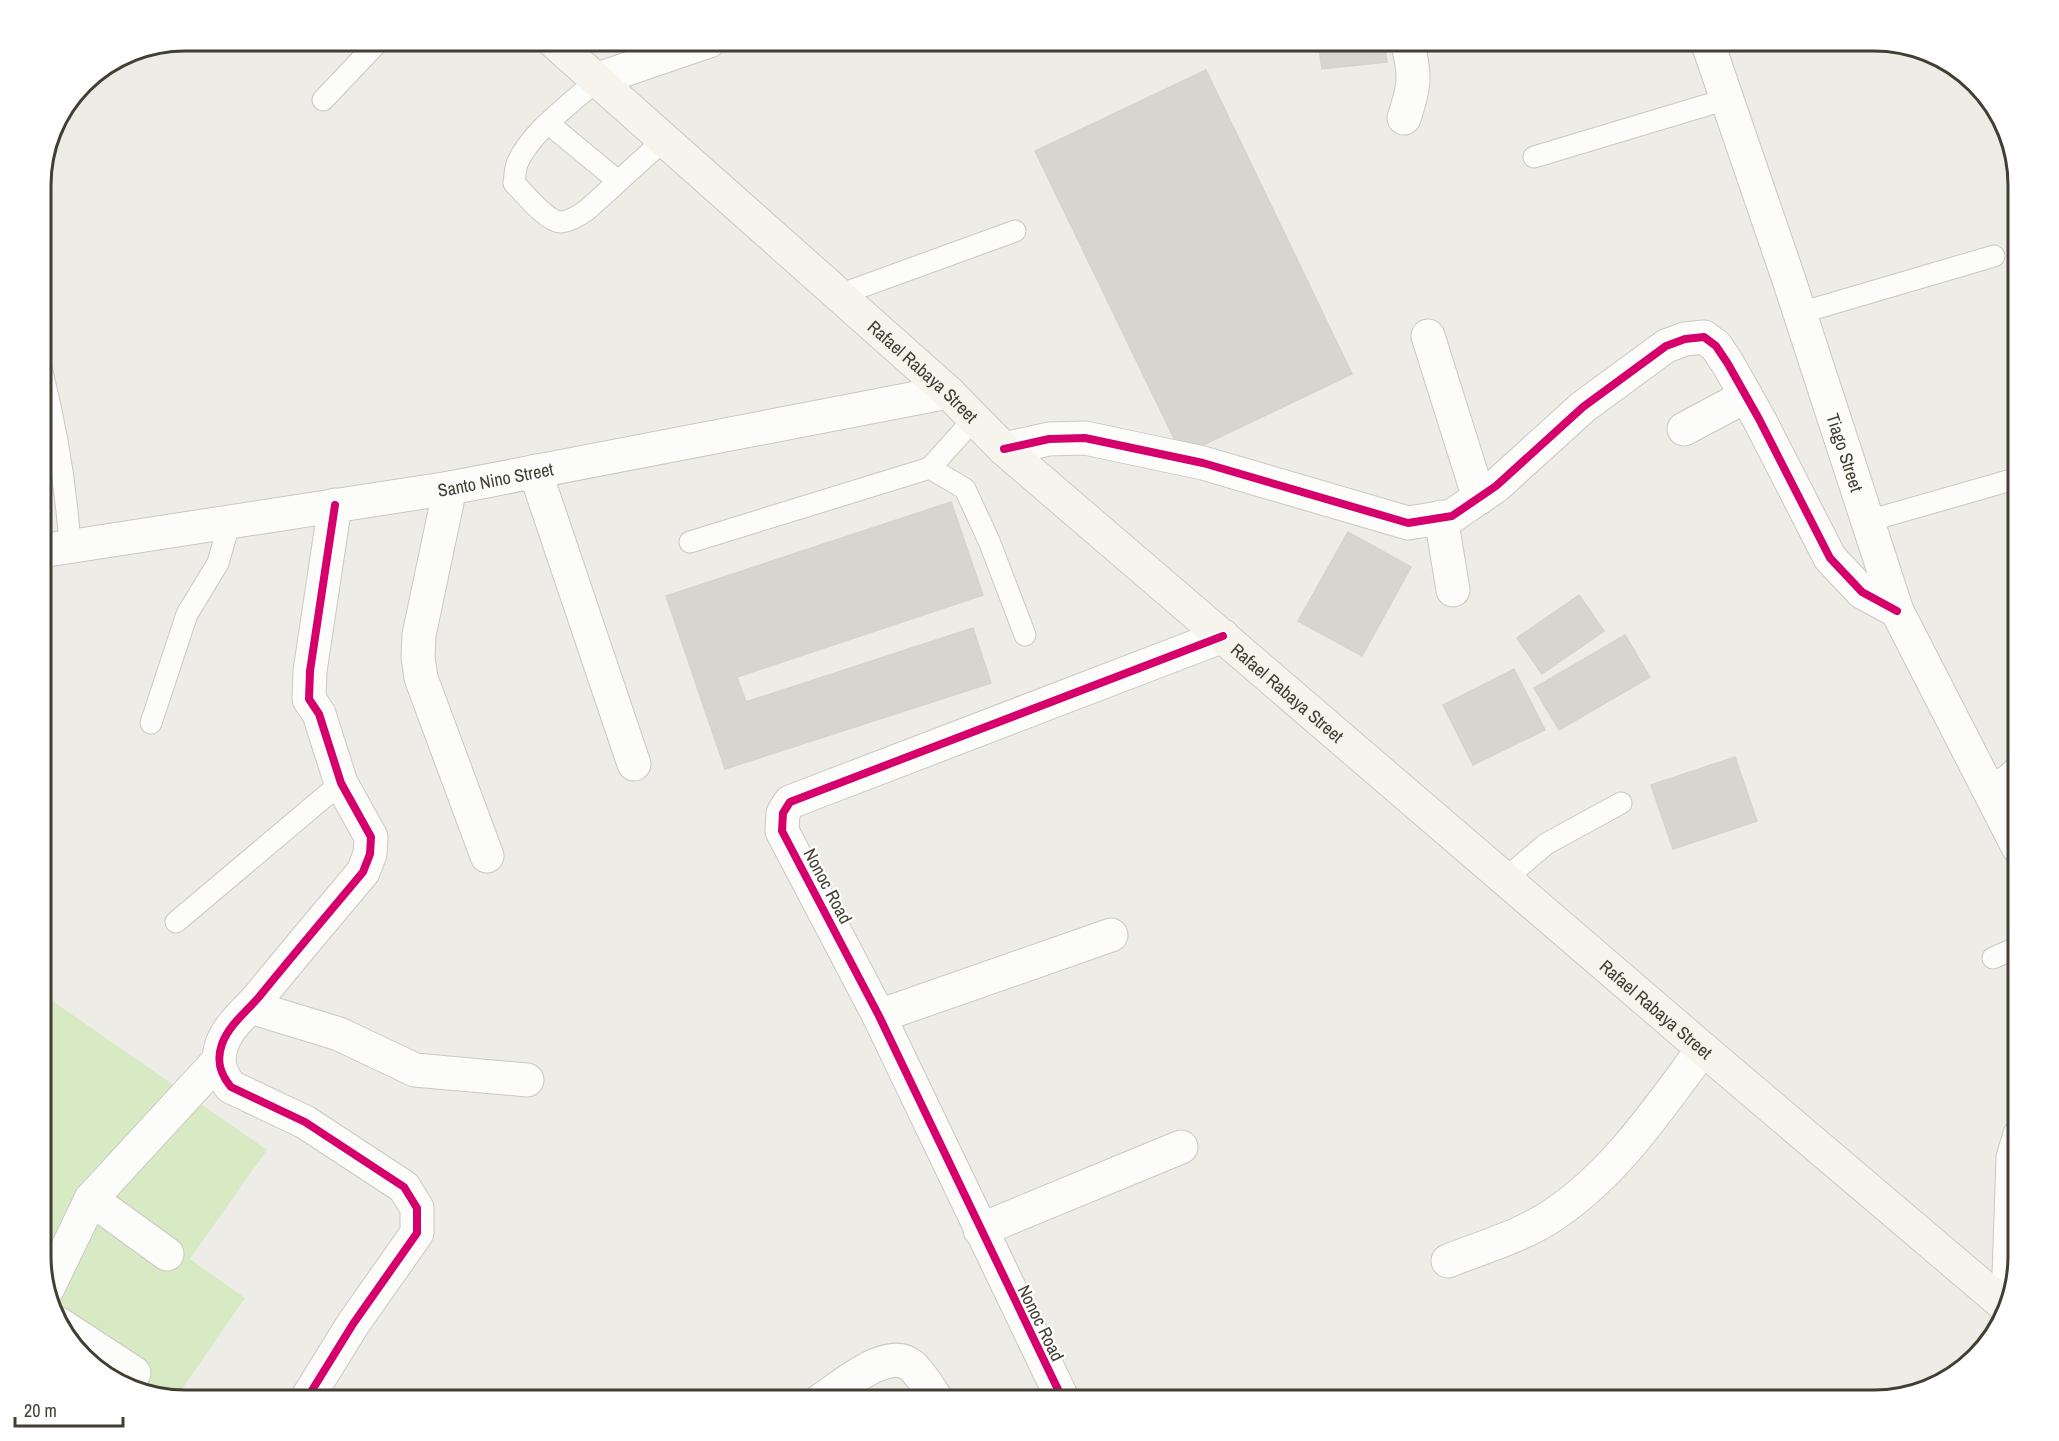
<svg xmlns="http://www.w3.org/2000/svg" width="2059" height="1441" viewBox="0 0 2059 1441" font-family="'Archivo Narrow',sans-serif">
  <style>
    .green { fill: #d8eac4 }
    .building { fill: #d7d5ce; stroke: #d6d3cc; stroke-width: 1.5 }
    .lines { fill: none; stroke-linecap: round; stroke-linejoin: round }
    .service-casing { stroke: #cac8c2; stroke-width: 23 }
    .minor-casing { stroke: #cac8c2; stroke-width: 35 }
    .tertiary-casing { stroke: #cac8c2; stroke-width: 35 }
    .secondary-casing { stroke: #cecabc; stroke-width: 35 }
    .service { stroke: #fcfcfb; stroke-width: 21 }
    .minor { stroke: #fcfcfb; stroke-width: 33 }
    .tertiary { stroke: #fcfcfb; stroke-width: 33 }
    .secondary { stroke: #f6f4ec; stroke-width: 33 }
    .cycleway-casing { stroke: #fff; stroke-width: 11 }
    .cycleway { stroke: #d6006c; stroke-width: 8 }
    .labels { text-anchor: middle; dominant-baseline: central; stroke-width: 4.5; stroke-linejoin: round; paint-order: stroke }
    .street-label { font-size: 18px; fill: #433e32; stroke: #fff }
    .rim { fill: none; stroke: #433e32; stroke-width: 3 }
  </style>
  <rect width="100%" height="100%" fill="#eeece6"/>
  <!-- green -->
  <path class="green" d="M41,993l226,157 -77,109 55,39 -70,101 -36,-6 -44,-24 -35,-41 -19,-63z"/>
  <!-- building -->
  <path class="building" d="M1318,41h66l3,21 -65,7z
    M1206,70l146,304 -170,81 -147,-304z
    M951,502l32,93 -246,82 9,25 227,-74 18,55 -266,86 -59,-173z
    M1348,532l63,35 -49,89 -64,-35z
    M1579,595l25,36 -62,43 -25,-36z
    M1625,635l25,42 -91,53 -25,-42z
    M1514,669l31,61 -72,35 -30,-60z
    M1735,757l22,64 -84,28 -22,-64z"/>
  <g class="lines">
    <defs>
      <path id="service" d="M598,79c-25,23 -69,54 -81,85 -2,6 -2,13 -3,19 10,10 33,39 47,39 10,-1 19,-7 26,-12l78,-71
        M323,100l56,-59
        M549,124l69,57
        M1534,157l193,-58
        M839,295l176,-64
        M1800,313l194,-57
        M41,368c15,58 25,118 29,178
        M930,468l44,-49
        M1868,521l150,-43
        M690,542l240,-74 35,21 24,52 36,94
        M151,723l36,-109 31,-51 12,-42
        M1984,782l20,-4 14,-13
        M1506,878l40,-34 75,-41
        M176,922l165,-139
        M1993,958l25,-11
        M1995,1296l8,-21 4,-118 7,-24 4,-2"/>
      <g id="minor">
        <path d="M598,79l111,-38"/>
        <path d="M1404,118c11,-33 12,-43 3,-77"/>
        <path d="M1428,336l51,162"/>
        <path d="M1684,429l62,-33"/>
        <path d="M1004,449l45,-10 36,-1 118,25 205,60 44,-7 44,-30 87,-79 83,-61 19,-7 19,-2 12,9 12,18 31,55 71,139 32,34 35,19"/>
        <path d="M535,471l99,293"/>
        <path d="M450,488l-31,147 -1,22 3,21 66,178"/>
        <path d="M1441,517l12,73"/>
        <path id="s1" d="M41,551l409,-63 498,-96"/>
        <path d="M251,1007l88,27 76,36 112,10"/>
        <path d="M879,1016l232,-81"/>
        <path d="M91,1199l76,55"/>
        <path d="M980,1230l201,-83"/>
        <path d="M1448,1261c35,-14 74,-25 105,-46 63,-42 105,-106 150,-166"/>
        <path d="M48,1288l43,-89 127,-138"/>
        <path d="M59,1324l75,49"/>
        <path d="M306,1400l47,-76 64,-91v-25l-13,-21 -99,-65 -74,-35c-11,-13 -15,-26 -9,-43 7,-19 24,-32 37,-47 34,-42 69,-83 104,-125l7,-18 1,-17 -30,-54 -22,-69 -10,-15 1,-28 25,-166"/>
        <path d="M821,1400c21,-13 67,-55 91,-34 10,9 18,24 25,34"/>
        <path d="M1063,1400l-184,-384 -97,-185 1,-18 7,-11 433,-166"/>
      </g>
      <g id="tertiary">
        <path id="s2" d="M1707,41l82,239 108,331 121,236"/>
      </g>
      <g id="secondary">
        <path id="s3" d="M553,41l395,351 56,57 699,600 305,259"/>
      </g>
    </defs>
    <!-- service casing -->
    <use href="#service" class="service-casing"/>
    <!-- minor casing -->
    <use href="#minor" class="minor-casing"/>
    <!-- tertiary casing -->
    <use href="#tertiary" class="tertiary-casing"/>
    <!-- secondary casing -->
    <use href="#secondary" class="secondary-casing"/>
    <!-- service -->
    <use href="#service" class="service"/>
    <!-- minor -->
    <use href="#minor" class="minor"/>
    <!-- tertiary -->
    <use href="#tertiary" class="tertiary"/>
    <!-- secondary -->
    <use href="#secondary" class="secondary"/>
    <defs>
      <path id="cycleway" d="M1004,449l45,-10 36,-1 118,25 205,60 44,-7 44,-30 87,-79 83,-61 19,-7 19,-2 12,9 12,18 31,55 71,139 32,34 35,19
        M306,1400l47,-76 64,-91v-25l-13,-21 -99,-65 -74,-35c-11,-13 -15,-26 -9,-43 7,-19 24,-32 37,-47 34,-42 69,-83 104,-125l7,-18 1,-17 -30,-54 -22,-69 -10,-15 1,-28 25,-166
        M1063,1400l-184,-384 -97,-185 1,-18 7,-11 433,-166"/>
    </defs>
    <!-- cycleway casing -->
    <use href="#cycleway" class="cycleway-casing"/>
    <!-- cycleway -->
    <use href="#cycleway" class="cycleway"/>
  </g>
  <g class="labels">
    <!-- street labels -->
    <g class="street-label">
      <text stroke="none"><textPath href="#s3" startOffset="496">Rafael Rabaya Street</textPath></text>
      <text stroke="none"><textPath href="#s2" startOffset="434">Tiago Street</textPath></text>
      <text stroke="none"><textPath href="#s1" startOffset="460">Santo Nino Street</textPath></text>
      <text stroke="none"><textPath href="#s3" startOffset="982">Rafael Rabaya Street</textPath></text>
      <text transform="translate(828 886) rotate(62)">Nonoc Road</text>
      <text stroke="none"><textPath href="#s3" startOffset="1468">Rafael Rabaya Street</textPath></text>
      <text transform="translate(1041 1323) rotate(64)">Nonoc Road</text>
    </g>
  </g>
  <!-- crop -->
  <path d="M0 0H2059V1441H0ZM185 51H1874A134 134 0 0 1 2008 185V1256A134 134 0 0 1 1874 1390H185A134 134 0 0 1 51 1256V185A134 134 0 0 1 185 51Z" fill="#fff" fill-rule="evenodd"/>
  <path class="rim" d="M185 51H1874A134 134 0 0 1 2008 185V1256A134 134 0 0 1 1874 1390H185A134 134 0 0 1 51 1256V185A134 134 0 0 1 185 51Z"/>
  <!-- scale -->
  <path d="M15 1417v9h108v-9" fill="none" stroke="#433e32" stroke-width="3"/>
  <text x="24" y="1417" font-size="18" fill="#433e32" stroke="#ffffff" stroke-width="4.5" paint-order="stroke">20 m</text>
</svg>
